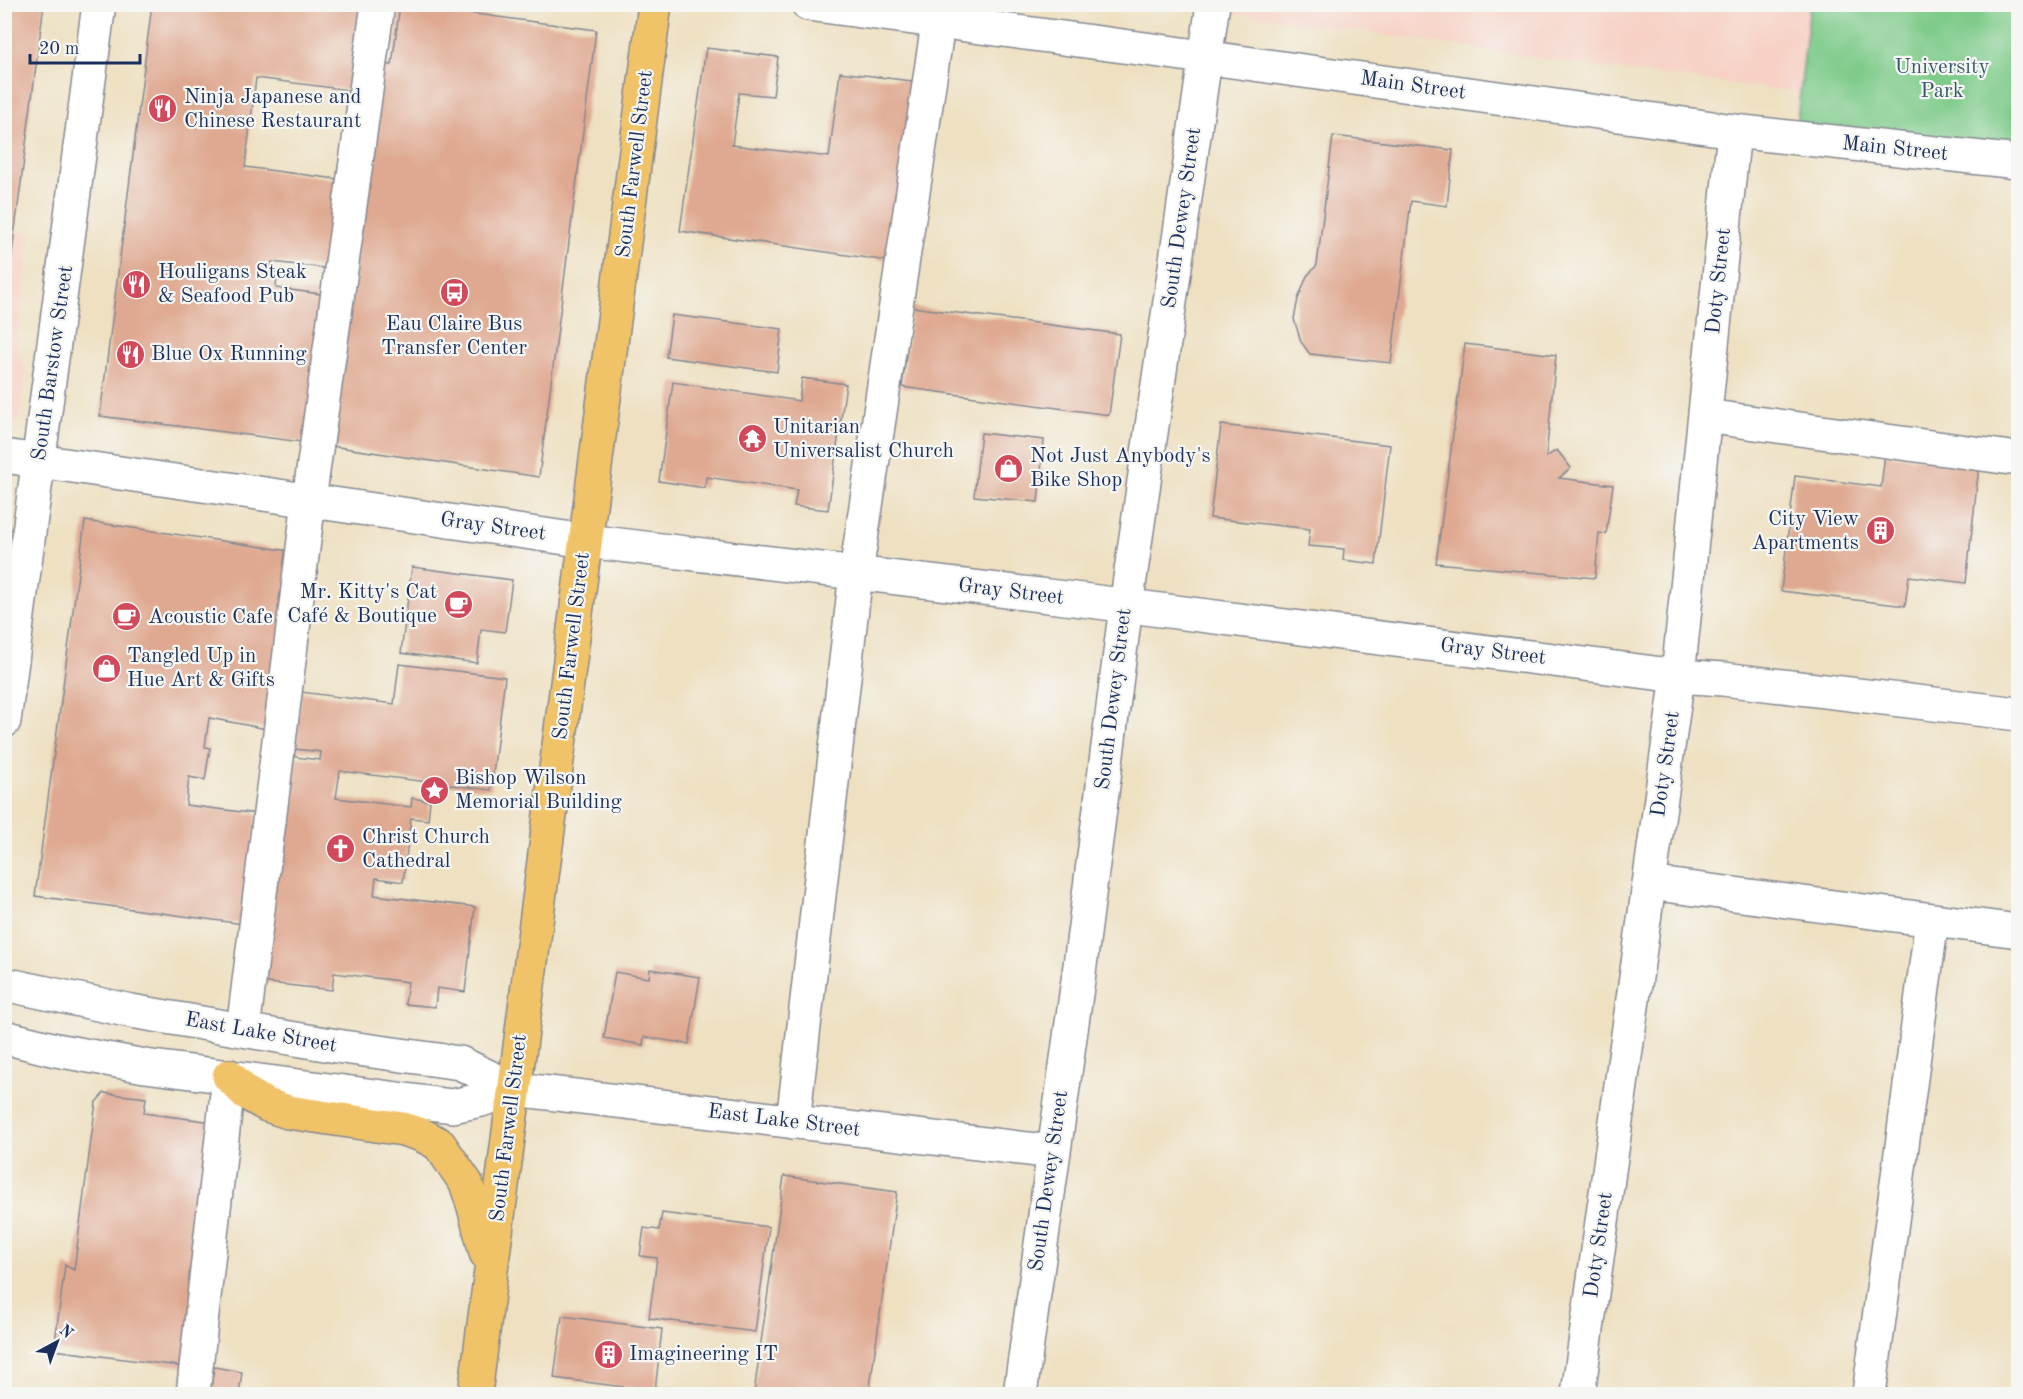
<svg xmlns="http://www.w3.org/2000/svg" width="2023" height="1399" viewBox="0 0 2023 1399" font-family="'Old Standard TT',serif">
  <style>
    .built { fill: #f7d1c6 }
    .green { fill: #7ecb8a; stroke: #4c7d74; stroke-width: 1.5 }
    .building { fill: #dfa890 }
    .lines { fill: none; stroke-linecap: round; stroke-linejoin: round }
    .minor-casing { stroke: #848890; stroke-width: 36 }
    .major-casing { stroke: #848890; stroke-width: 36 }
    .minor { stroke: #fff; stroke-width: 33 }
    .major { stroke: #f1c369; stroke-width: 33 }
    .labels { text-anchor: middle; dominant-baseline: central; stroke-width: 4.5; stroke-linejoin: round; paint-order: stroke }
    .park-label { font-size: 21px; fill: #345669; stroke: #f6f6f2 }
    .street-label { font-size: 21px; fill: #1b2f5e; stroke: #f6f6f2 }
    .poi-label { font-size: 21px; fill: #1b2f5e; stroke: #f6f6f2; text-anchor: start }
  </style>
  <rect width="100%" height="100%" fill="#f6f6f2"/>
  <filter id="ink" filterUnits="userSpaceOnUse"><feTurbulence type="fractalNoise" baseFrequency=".0167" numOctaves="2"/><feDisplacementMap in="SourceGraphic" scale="12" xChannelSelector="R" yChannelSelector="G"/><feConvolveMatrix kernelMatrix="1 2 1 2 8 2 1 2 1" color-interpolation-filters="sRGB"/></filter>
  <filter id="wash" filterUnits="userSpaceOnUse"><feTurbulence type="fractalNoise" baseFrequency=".008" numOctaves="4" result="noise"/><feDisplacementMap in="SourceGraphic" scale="24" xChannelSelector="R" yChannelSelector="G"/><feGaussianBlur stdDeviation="1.35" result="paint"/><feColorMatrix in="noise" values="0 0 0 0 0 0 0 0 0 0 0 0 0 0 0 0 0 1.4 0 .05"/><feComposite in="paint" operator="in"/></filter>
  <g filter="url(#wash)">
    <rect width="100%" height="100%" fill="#eee0c1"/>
    <!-- built -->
    <path class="built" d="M1161,5h649l-11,87 -188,-23 -339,-51z
      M4,229l27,4 -14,110 9,30 -7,45 -5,7 -9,5z"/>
    <!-- green -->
    <path class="green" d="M1810,5h208v157l-223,-24z"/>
    <g id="blocks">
      <!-- building -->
      <path class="building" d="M4,4h40l-38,295h-2z
        M152,4h215l-11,87 -100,-13 -11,89 99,13 -11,89 -61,-7 -1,3 6,11 -1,12 52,7 -19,148 -209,-27z
        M400,4l196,26 -57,447 -214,-32 53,-381 14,1z
        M1666,4h35l-1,7z
        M706,48l72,9 -5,39 -34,-3 -7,52 97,12 11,-85 79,10 -24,180 -215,-31z
        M1333,136l120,14 -6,56 -36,-5 -20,162 -81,-9 -9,-12 -7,-23 4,-20 9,-23 10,-11z
        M912,307l208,27 -11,81 -207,-28z
        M672,315l110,14 -5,43 -111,-15z
        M1465,344l91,11 -10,102 11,-7 14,18 -12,10 54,7 -7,49 -7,-1 -4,45 -159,-15z
        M802,378l44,6 -18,126 -34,-4 3,-16 -91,-13 -1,11 -46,-7 14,-99 126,19z
        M1221,425l169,20 -14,119 -33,-4 1,-11 -36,-3 2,-17 -100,-11z
        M981,433l63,7 -6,62 -64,-6z
        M1885,454l94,12 -13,117 -57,-7 -4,30 -124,-15 14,-115 86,11z
        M85,521l212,31 -25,178 -63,-12 -4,29 5,1 -5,32 -16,-3 -3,28 71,9 -14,110 -208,-28z
        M412,567l100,13 -7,52 -24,-3 -4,34 -76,-10z
        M399,664l106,13 -14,113 -151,-19 -4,27 75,9 1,-9 18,3 -2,19 -17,-2 -8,64 -27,-4 -2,17 101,12 -10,85 -28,-4 -2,19 -30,-3 3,-22 -74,-9 -2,17 -72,-8 27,-226 33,4 1,-8 -26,-3 6,-57 93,12z
        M650,969l50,8 -11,67 -45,-7 -1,8 -39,-7 11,-66 34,6z
        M104,1093l42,5 -2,15 76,10 -34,244 -132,-17 11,-85 9,5 22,-168z
        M784,1176l113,16 -28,202h-104l-11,-1z
        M662,1213l107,14 -14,105 -106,-14 8,-60 -17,-2 4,-28 15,2z
        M562,1316l100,13 -7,62 -101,-13z
        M214,1367l28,5 -3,22h-29z
        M324,1389l32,4v1h-33z"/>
    </g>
  </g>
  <g filter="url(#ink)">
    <use href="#blocks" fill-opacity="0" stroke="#848890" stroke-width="1.5"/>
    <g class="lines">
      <defs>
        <path id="minor" d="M808,4l345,46 581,81 284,31
          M1705,416l313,43
          M4,456l582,85 496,59 596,76 45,3 295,35
          M4,721l95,-717
          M1649,883l369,48
          M4,984l127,27 212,36 117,16 54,26 540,63
          M243,1030l66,-530 69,-496
          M4,1037l52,13 89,16 307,40 29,-6 33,-11
          M793,1122l63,-549 85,-569
          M193,1394l36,-318
          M1020,1394l59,-421 47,-367 87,-602
          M1578,1394l100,-718 56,-545
          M1869,1394l63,-474"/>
        <path id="major" d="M229,1076l17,17 21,12 21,7 115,17 19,6 17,9 27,39 8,24 12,46
          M475,1394l180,-1390"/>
      </defs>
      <!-- minor casing -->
      <use href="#minor" class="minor-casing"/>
      <!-- major casing -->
      <use href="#major" class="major-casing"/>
      <!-- minor -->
      <use href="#minor" class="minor"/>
      <!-- major -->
      <use href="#major" class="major"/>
    </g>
  </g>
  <!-- icons -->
  <defs>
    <symbol id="restaurant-disc" viewBox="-11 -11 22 22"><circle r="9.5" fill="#d1495b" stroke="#f6f6f2"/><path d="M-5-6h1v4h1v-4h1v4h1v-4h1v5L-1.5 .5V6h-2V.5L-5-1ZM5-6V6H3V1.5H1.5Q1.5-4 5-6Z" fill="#fff"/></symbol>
    <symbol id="bus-disc" viewBox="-11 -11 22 22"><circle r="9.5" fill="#d1495b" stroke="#f6f6f2"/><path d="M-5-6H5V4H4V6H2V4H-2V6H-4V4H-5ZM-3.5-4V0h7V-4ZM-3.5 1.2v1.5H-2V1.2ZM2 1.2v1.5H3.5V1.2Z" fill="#fff"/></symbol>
    <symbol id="temple-disc" viewBox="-11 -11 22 22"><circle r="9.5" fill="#d1495b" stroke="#f6f6f2"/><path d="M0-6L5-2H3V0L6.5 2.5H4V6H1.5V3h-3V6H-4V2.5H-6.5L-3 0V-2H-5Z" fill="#fff"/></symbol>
    <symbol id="shop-disc" viewBox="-11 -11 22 22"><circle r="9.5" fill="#d1495b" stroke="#f6f6f2"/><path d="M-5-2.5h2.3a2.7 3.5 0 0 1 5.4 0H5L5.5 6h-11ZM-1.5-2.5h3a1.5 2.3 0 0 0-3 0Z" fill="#fff"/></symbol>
    <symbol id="building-disc" viewBox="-11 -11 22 22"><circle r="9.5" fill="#d1495b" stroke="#f6f6f2"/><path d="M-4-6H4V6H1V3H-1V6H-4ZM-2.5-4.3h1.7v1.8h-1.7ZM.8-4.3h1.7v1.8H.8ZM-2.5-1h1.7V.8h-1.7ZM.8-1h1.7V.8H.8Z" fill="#fff"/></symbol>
    <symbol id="cafe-disc" viewBox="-11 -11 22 22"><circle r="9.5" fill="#d1495b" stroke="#f6f6f2"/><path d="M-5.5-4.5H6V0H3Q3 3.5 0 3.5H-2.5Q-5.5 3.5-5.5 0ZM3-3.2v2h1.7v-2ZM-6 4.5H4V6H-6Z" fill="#fff"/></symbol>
    <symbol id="sight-disc" viewBox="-11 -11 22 22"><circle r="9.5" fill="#d1495b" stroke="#f6f6f2"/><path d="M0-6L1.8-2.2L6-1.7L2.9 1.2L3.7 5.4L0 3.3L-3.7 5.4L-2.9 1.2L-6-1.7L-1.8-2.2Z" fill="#fff"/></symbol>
    <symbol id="church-disc" viewBox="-11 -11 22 22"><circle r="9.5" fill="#d1495b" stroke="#f6f6f2"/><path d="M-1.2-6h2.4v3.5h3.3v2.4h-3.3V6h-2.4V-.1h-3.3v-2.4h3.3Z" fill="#fff"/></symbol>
  </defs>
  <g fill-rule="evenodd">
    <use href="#restaurant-disc" x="146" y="92" width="33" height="33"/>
    <use href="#restaurant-disc" x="120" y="268" width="33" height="33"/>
    <use href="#bus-disc" x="438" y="276" width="33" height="33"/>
    <use href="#restaurant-disc" x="114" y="338" width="33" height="33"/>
    <use href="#temple-disc" x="736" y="422" width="33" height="33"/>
    <use href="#shop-disc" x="992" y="452" width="33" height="33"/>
    <use href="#building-disc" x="1864" y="514" width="33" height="33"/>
    <use href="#cafe-disc" x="442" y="588" width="33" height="33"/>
    <use href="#cafe-disc" x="110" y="600" width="33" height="33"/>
    <use href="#shop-disc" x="90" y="652" width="33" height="33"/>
    <use href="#sight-disc" x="418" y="774" width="33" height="33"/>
    <use href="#church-disc" x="324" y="832" width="33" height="33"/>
    <use href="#building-disc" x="592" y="1338" width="33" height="33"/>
  </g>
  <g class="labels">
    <!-- park labels -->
    <g class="park-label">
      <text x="1942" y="67">University<tspan x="1942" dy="24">Park</tspan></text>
    </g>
    <!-- street labels -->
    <g class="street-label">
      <text transform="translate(1413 86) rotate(8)">Main Street</text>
      <text transform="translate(1895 149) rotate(6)">Main Street</text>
      <text transform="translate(635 164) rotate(-83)">South Farwell Street</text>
      <text transform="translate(1182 218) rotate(-82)">South Dewey Street</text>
      <text transform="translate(1719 281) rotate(-84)">Doty Street</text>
      <text transform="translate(53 363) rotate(-82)">South Barstow Street</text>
      <text transform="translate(493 527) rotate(8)">Gray Street</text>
      <text transform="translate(1011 592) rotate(7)">Gray Street</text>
      <text transform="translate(572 646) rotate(-83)">South Farwell Street</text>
      <text transform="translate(1493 652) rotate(7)">Gray Street</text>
      <text transform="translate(1114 699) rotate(-83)">South Dewey Street</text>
      <text transform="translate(1666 764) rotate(-82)">Doty Street</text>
      <text transform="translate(261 1033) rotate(10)">East Lake Street</text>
      <text transform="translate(784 1121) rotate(7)">East Lake Street</text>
      <text transform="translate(509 1128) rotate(-83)">South Farwell Street</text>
      <text transform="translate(1049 1181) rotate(-82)">South Dewey Street</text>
      <text transform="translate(1599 1245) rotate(-82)">Doty Street</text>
    </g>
    <!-- poi labels -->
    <g class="poi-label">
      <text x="184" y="97">Ninja Japanese and<tspan x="184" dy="24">Chinese Restaurant</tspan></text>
      <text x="158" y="272">Houligans Steak<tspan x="158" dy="24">&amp; Seafood Pub</tspan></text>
      <text x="454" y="324" text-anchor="middle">Eau Claire Bus<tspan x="454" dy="24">Transfer Center</tspan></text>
      <text x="151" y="354">Blue Ox Running</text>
      <text x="773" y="427">Unitarian<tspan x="773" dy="24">Universalist Church</tspan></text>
      <text x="1030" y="456">Not Just Anybody's<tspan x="1030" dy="24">Bike Shop</tspan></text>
      <text x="1859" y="519" text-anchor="end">City View<tspan x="1859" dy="24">Apartments</tspan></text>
      <text x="437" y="592" text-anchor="end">Mr. Kitty's Cat<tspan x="437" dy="24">Café &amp; Boutique</tspan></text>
      <text x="148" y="617">Acoustic Cafe</text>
      <text x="127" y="656">Tangled Up in<tspan x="127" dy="24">Hue Art &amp; Gifts</tspan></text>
      <text x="455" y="778">Bishop Wilson<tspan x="455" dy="24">Memorial Building</tspan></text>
      <text x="362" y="837">Christ Church<tspan x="362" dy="24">Cathedral</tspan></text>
      <text x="629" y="1354">Imagineering IT</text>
    </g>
  </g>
  <!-- margin -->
  <rect width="2023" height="1399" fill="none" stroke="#f6f6f2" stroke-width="24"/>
  <!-- north arrow -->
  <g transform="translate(57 1342) rotate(41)" stroke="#f6f6f2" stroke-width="4.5" paint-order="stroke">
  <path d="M0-4.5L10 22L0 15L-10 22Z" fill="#1b2f5e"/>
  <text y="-9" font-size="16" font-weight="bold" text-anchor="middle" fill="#1b2f5e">N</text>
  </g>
  <!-- scale -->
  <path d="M30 54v9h110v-9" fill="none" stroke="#1b2f5e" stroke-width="3"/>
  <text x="39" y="54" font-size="18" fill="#1b2f5e" stroke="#f6f6f2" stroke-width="4.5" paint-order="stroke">20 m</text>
</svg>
